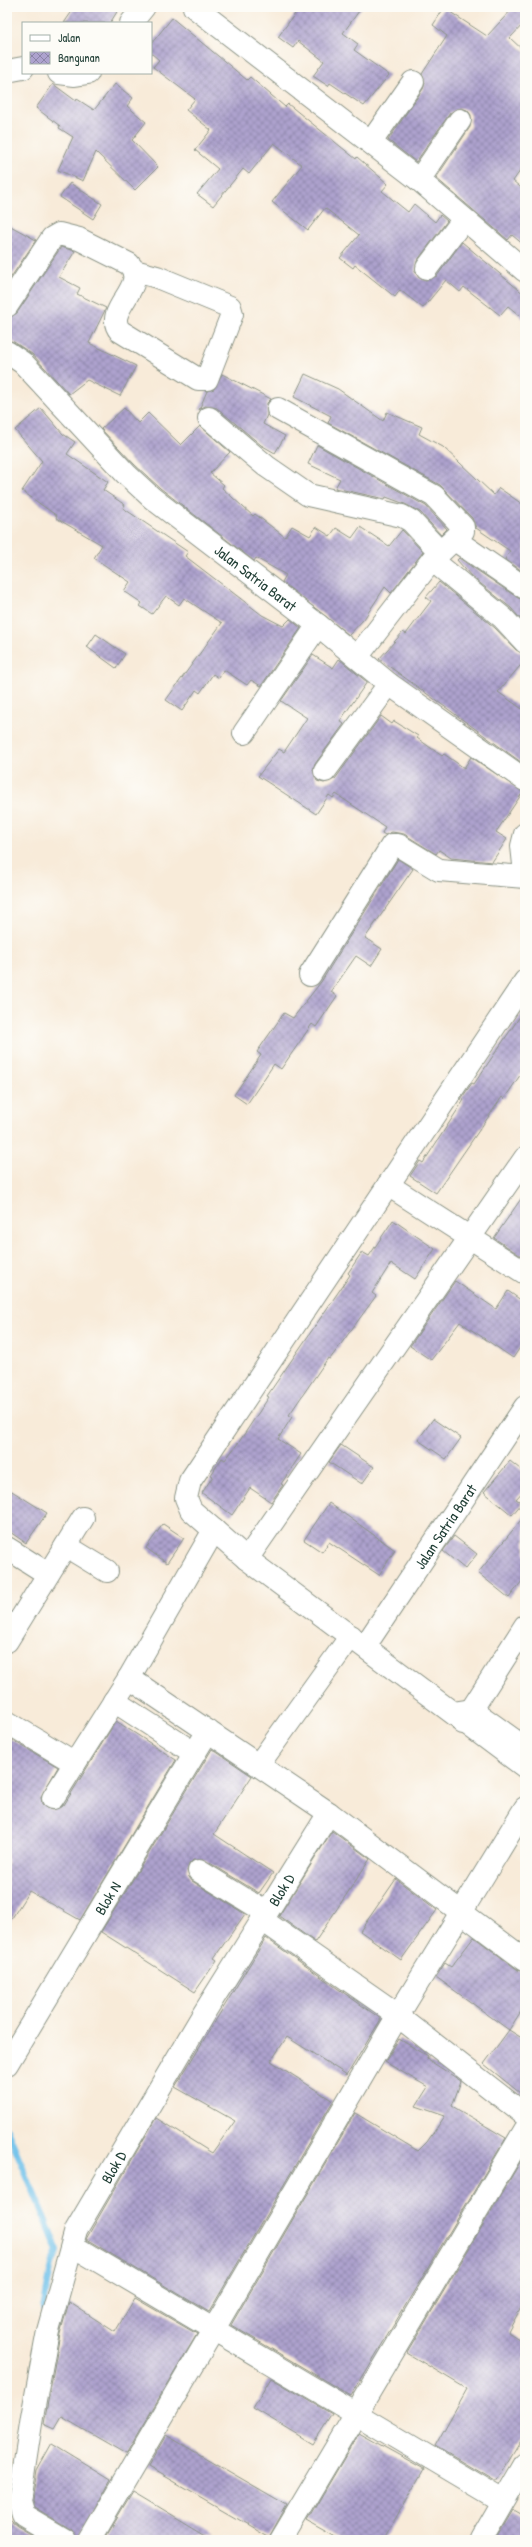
<svg xmlns="http://www.w3.org/2000/svg" width="532" height="2547" viewBox="0 0 532 2547" font-family="'Patrick Hand',sans-serif">
  <style>
    .lines { fill: none; stroke-linecap: round; stroke-linejoin: round }
    .stream { stroke: #6ec1ea; stroke-width: 6 }
    .building { fill: url(#building-cross-hatch) }
    .minor-casing { stroke: #8c9486; stroke-width: 24 }
    .minor { stroke: #fff; stroke-width: 22 }
    .labels { text-anchor: middle; dominant-baseline: central; stroke-width: 4; stroke-linejoin: round; paint-order: stroke }
    .street-label { font-size: 15px; fill: #1f3d34; stroke: #fdfcf7 }
  </style>
  <defs>
    <pattern id="building-cross-hatch" width="8" height="8" patternUnits="userSpaceOnUse"><rect width="8" height="8" fill="#ada2ce"/><path d="M0 0l8 8M0 8l8-8" fill="none" stroke="#8c85a8"/></pattern>
  </defs>
  <rect width="100%" height="100%" fill="#fdfcf7"/>
  <filter id="ink" filterUnits="userSpaceOnUse"><feTurbulence type="fractalNoise" baseFrequency=".025" numOctaves="2"/><feDisplacementMap in="SourceGraphic" scale="8" xChannelSelector="R" yChannelSelector="G"/><feConvolveMatrix kernelMatrix="1 2 1 2 8 2 1 2 1" color-interpolation-filters="sRGB"/></filter>
  <filter id="wash" filterUnits="userSpaceOnUse"><feTurbulence type="fractalNoise" baseFrequency=".012" numOctaves="4" result="noise"/><feDisplacementMap in="SourceGraphic" scale="16" xChannelSelector="R" yChannelSelector="G"/><feGaussianBlur stdDeviation="0.9" result="paint"/><feColorMatrix in="noise" values="0 0 0 0 0 0 0 0 0 0 0 0 0 0 0 0 0 1.4 0 .05"/><feComposite in="paint" operator="in"/></filter>
  <g filter="url(#wash)">
    <rect width="100%" height="100%" fill="#f8ebd9"/>
    <g class="lines">
      <!-- stream -->
      <path class="stream" d="M7,2129l51,121 -6,14 -9,45"/>
    </g>
    <g id="blocks">
      <!-- building -->
      <path class="building" d="M75,7h45l-10,16h-46z
        M300,7h62l-19,26 15,11 -4,6 35,25 -25,31 -34,-23 -2,3 -15,-10 11,-15 -26,-20 -5,7 -15,-11z
        M514,7h11v15l-15,16 15,14v112l-12,17 12,10v55l-13,-11 -4,5 -72,-62 34,-51 1,-12 -4,-5 -6,-2 -11,5 -34,49 -28,-22 35,-51 2,-6 -3,-9 25,-38 -14,-11 11,-17 43,28z
        M172,18l75,62 3,-3 35,30 3,-3 68,55 1,-2 31,27 -6,7 26,21 6,-8 21,18 5,-7 7,6 -30,40 -2,11 4,6 7,2 11,-4 25,-34 63,53v25l-17,-14 -8,9 -36,-28 -4,5 -14,-12 -23,28 -23,-18 -5,7 -40,-32 -2,3 -13,-10 19,-23 -34,-27 -17,22 -36,-28 30,-37 -28,-22 -25,31 -6,-5 -30,37 -16,-12 21,-25 -23,-19 16,-20 -25,-20 9,-11 -42,-32 6,-7 -8,-7v-9z
        M53,84l23,17 1,-2 17,11 21,-26 18,14 -6,8 19,16 -14,18 26,27 -23,23 -39,-38 -13,29 -25,-11 15,-33 -14,-9 1,-2 -24,-18z
        M70,183l32,21 -9,15 -33,-22z
        M7,224l29,16 -29,43z
        M61,247l14,4 -16,26 21,11 -3,6 29,14 -17,35 47,23 -16,30 -33,-16 -18,14 -37,-40 -18,-12 -7,-2v-22l10,-5z
        M222,374l49,25 -4,4v12l-4,9 22,12 -10,17 -14,-8 -44,-37 -12,-2 -6,4 8,-19 7,-2z
        M305,374l33,15 45,32 4,-9 35,15 -3,7 24,13 51,48 5,-7 26,18v67l-20,-14 5,-8 -34,-23 -4,-10 -32,-33 -112,-62 3,-7 -37,-19z
        M41,408l22,26 12,8 -8,12 41,28 -5,8 22,15 -2,3 65,44 -3,4 77,59 21,11 7,-7 11,9 -40,58 -10,-6 -4,5 -23,-15 -5,8 -6,-4 -13,19 -4,-3 -14,21 -16,-11 56,-77 -38,-25 -5,7 -13,-9 -14,18 -12,-8 2,-3 -18,-12 6,-9 -36,-24 8,-13 -46,-27 1,-2 -35,-25 20,-30 -27,-31z
        M124,408l14,15 10,-10 33,32 19,-19 30,26 -20,21 14,12 -2,3 31,28 2,-2 30,23 7,-11 18,10 6,-9 14,9 6,-8 16,10 8,-11 29,19 13,-16 21,22 -32,41 -6,-6 -21,32 -15,16 -67,-53 4,-7 -30,-17 -2,3 -94,-73 -25,-23 -34,-36z
        M317,445l109,61 21,23 -6,6 -21,-23 -15,-8 -19,-7 -1,2 -50,-11 5,-9 -32,-15z
        M459,558l59,40 7,2v24l-14,-16 -40,-32 -14,-16z
        M439,582l56,46 21,22 9,4v6l-27,32 27,19v54l-146,-106 24,-27 3,2 25,-33 -5,-4z
        M96,634l29,20 -9,14 -29,-21z
        M313,655l20,13 6,-9 28,23 -27,39 4,3 -29,40 -2,6 4,11 7,2 11,-4 46,-63 11,8 2,-3 24,15 -1,2 25,18 2,-2 20,14 7,-11 52,35 -27,40 11,7 -15,23 -41,-4 -12,-8 -3,4 -32,-20 -12,-2 -7,3 -3,-2 3,-6 -49,-33 -3,4 -4,-3 -13,19 -58,-38 21,-27 5,3 23,-34 -26,-17z
        M398,859l15,10 -48,69 17,11 -11,17 -15,-10 -25,36 6,4 -21,31 -4,-3 -31,45 -7,-5 -27,40 -13,-9 27,-40 -4,-3 27,-39 9,5 28,-36z
        M525,1009v59l-21,31 -2,-2 -66,96 -26,-17 10,-15 3,2 41,-63 -3,-1 11,-16 2,1z
        M525,1193v57l-4,6 -27,-18z
        M393,1220l42,29 -20,30 -24,-16 -19,30 4,3 -46,63 -2,-1 -39,57 3,2 -14,22 23,15 -20,30 2,1 -12,17 -21,-14 -18,27 -30,-22 11,-17 -2,-1 11,-17 3,2 14,-18 30,-45 -2,-1 83,-121 -2,-2 14,-21 7,4z
        M455,1281l41,28 12,-18 17,12v37l-12,18 -53,-36 -29,38 -21,-14z
        M433,1419l28,19 -15,21 -28,-19z
        M341,1445l33,22 -12,17 -33,-22z
        M510,1461l15,12v16l-9,10 6,4 -10,12 -28,-23z
        M7,1488l40,25 -21,30 -19,-13z
        M329,1503l66,47 -16,25 -50,-33 -7,10 -18,-12z
        M525,1515v62l-16,21 -31,-25z
        M163,1524l21,14 -17,25 -21,-15z
        M454,1536l23,18 -12,15 -22,-18z
        M116,1721l60,39 -96,160 -51,-29 -22,35v-189l51,30 -17,30 1,7 11,6 11,-5z
        M212,1749l40,27 -38,58 59,39 -14,20 -54,-33h-12l-4,4 -2,7 5,10 53,33 -31,44 3,2 -22,32 -94,-60z
        M332,1831l38,28 -55,83 -36,-26z
        M396,1879l41,31 -36,50 -41,-29z
        M474,1937l44,33 7,2v33l-16,25 -73,-53 9,-14 6,4z
        M266,1938l115,81 -34,56 -60,-38 -16,24 62,40 -124,211 -123,-73 70,-121 56,35 23,-32 -60,-34z
        M509,2030l16,10v57l-41,-33z
        M399,2039l29,17 -1,3 34,22 -9,25 54,32 -155,258 -120,-71 124,-212 63,38 9,-9 18,-26 -29,-10 12,-19 -43,-25z
        M525,2154v146l-17,32 17,11v91l-29,48 -61,-36 32,-57 -60,-36z
        M135,2298l62,36 -71,120 -64,-37 -7,12 -11,-5 16,-90 9,-32 46,30z
        M271,2378l61,36 -19,30 -60,-36z
        M359,2433l65,36 -41,71h-42l-34,-19z
        M166,2435l121,70 -18,32 -121,-70z
        M52,2443l59,36 -33,61 -6,-10 -38,-23 -2,-7 5,-30z
        M133,2492l80,48h-109z
        M513,2510l12,7v23h-30z
        M7,2518l10,8 24,14h-34z"/>
    </g>
  </g>
  <g filter="url(#ink)">
    <use href="#blocks" fill-opacity="0" stroke="#8c9486" stroke-width="1"/>
    <g class="lines">
      <defs>
        <g id="minor">
          <path d="M194,7l225,173 106,91"/>
          <path d="M131,23l13,-16"/>
          <path d="M7,71l16,-3"/>
          <path d="M59,73l16,2 13,-2"/>
          <path d="M371,142l42,-60"/>
          <path d="M419,180l41,-60"/>
          <path d="M427,268l37,-49"/>
          <path d="M7,306l45,-68 7,-4 20,5 50,25c21,22 -27,46 -9,67l78,48h9l25,-65 -2,-7 -73,-30 -22,-6"/>
          <path id="s1" d="M7,352l16,11 103,111 26,24 166,127 71,59 136,96"/>
          <path d="M278,409l156,87 29,31v4l-31,29 -75,97"/>
          <path d="M209,418l57,48 42,29 94,21 9,5 29,31"/>
          <path d="M455,540l70,48"/>
          <path d="M432,560l71,58 22,24"/>
          <path d="M244,733l74,-108"/>
          <path d="M325,771l64,-87"/>
          <path d="M525,834l-3,12 3,28"/>
          <path d="M310,975l82,-130h6l41,25 86,7"/>
          <path d="M525,981l-335,500 -4,17 5,12 56,49 278,208"/>
          <path d="M388,1185l137,88"/>
          <path d="M66,1546l41,25"/>
          <path d="M7,1548l41,26"/>
          <path d="M247,1559l278,-401"/>
          <path d="M7,1641l76,-123"/>
          <path id="s2" d="M365,1646l160,-239"/>
          <path d="M129,1678l200,135 196,147"/>
          <path d="M114,1701l80,52"/>
          <path d="M459,1712l13,-2 53,38"/>
          <path d="M7,1722l68,41 54,-85 85,-148"/>
          <path d="M463,1723l62,-97"/>
          <path d="M259,1764l92,-128"/>
          <path d="M53,1798l22,-35"/>
          <path d="M199,1871l60,37 9,16 116,81 141,110"/>
          <path id="s3" d="M7,2064l201,-333"/>
          <path d="M73,2246l430,255"/>
          <path id="s4" d="M65,2540l-42,-25 -4,-14 13,-84 16,-86 28,-101 128,-217 125,-200"/>
          <path d="M90,2540l307,-523 128,-209"/>
          <path d="M281,2540l244,-410"/>
          <path d="M481,2540l44,-76"/>
        </g>
      </defs>
      <!-- minor casing -->
      <use href="#minor" class="minor-casing"/>
      <!-- minor -->
      <use href="#minor" class="minor"/>
    </g>
  </g>
  <g class="labels">
    <!-- street labels -->
    <g class="street-label">
      <text stroke="none"><textPath href="#s1" startOffset="337">Jalan Satria Barat</textPath></text>
      <text stroke="none"><textPath href="#s2" startOffset="144">Jalan Satria Barat</textPath></text>
      <text stroke="none"><textPath href="#s4" startOffset="738">Blok D</textPath></text>
      <text stroke="none"><textPath href="#s3" startOffset="194">Blok N</textPath></text>
      <text stroke="none"><textPath href="#s4" startOffset="414">Blok D</textPath></text>
    </g>
  </g>
  <!-- margin -->
  <rect width="532" height="2547" fill="none" stroke="#fdfcf7" stroke-width="24"/>
  <!-- legend -->
  <rect x="22" y="22" width="130" height="52" fill="#fdfcf7" stroke="#a4b0a9"/>
  <rect x="30" y="35" width="20" height="6" fill="#ffffff" stroke="#a4b0a9"/>
  <text x="58" y="42" font-size="12" fill="#1f3d34">Jalan</text>
  <rect x="30" y="52" width="20" height="12" fill="url(#building-cross-hatch)" stroke="#a4b0a9"/>
  <text x="58" y="62" font-size="12" fill="#1f3d34">Bangunan</text>
</svg>
